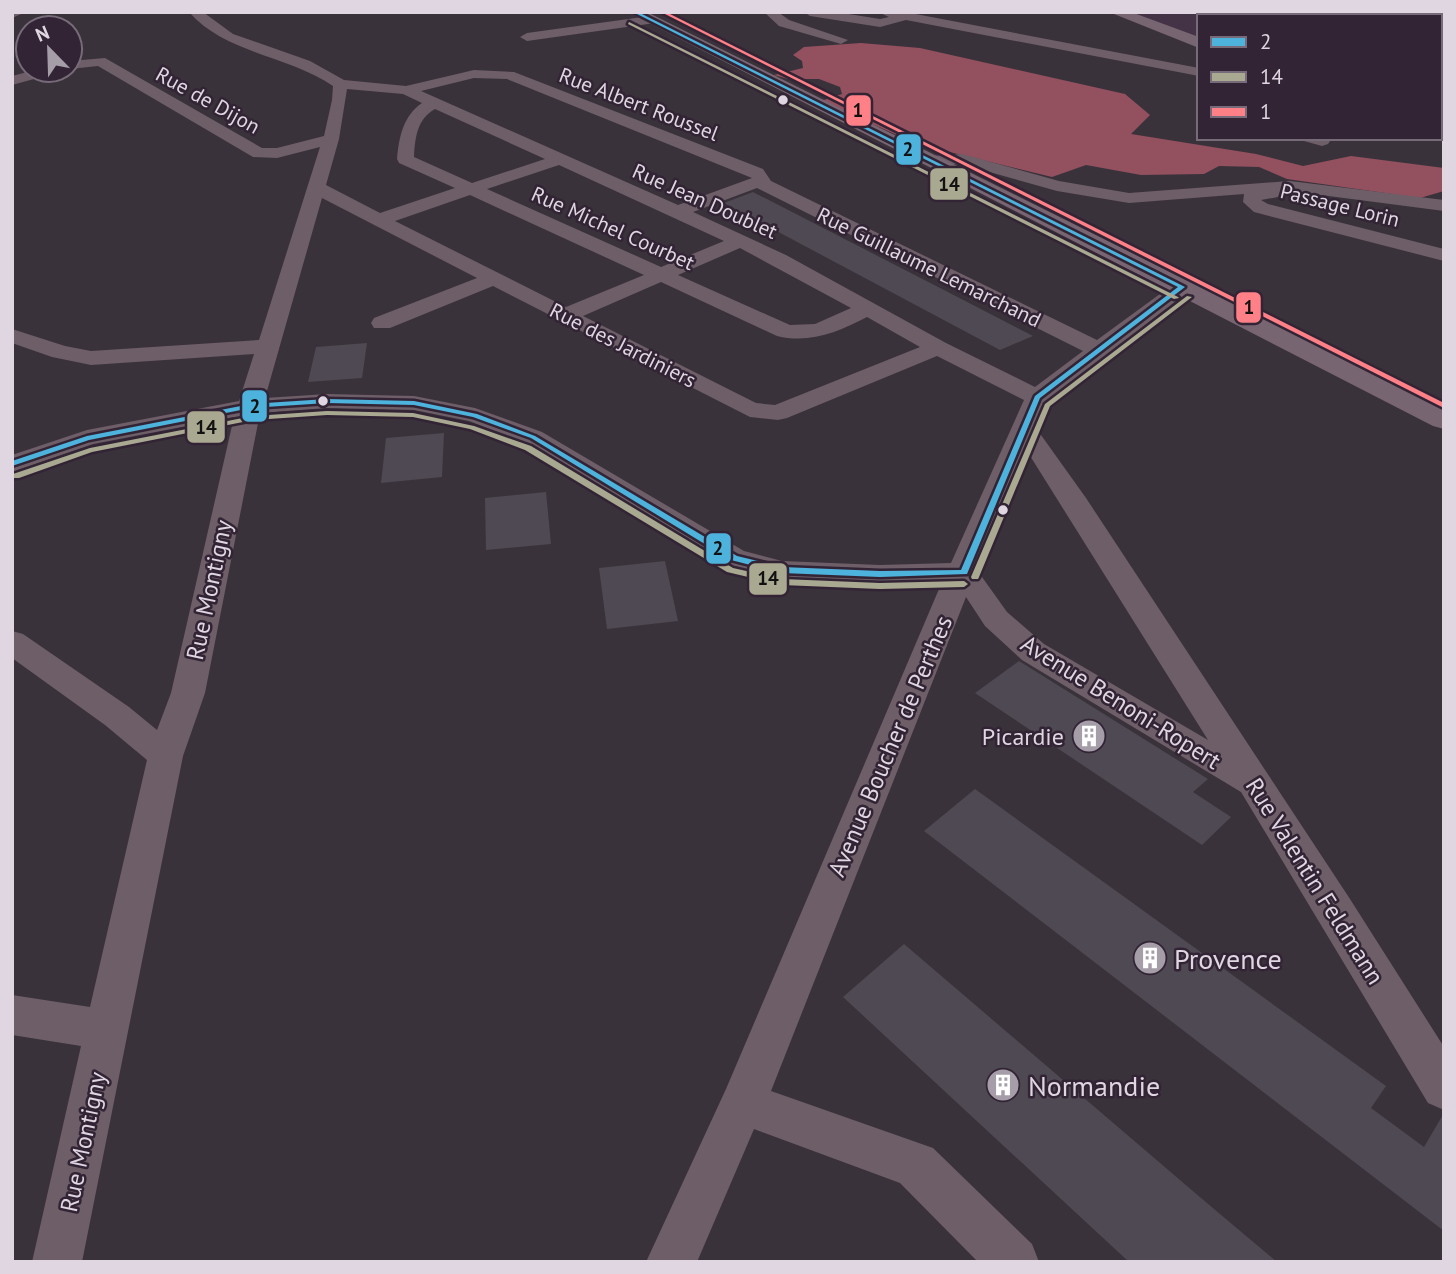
<svg xmlns="http://www.w3.org/2000/svg" width="1456" height="1274" viewBox="0 0 1456 1274" font-family="'PT Sans',sans-serif">
  <style>
    .built { fill: #443246 }
    .forest { fill: #93505f }
    .building { fill: #4e4952 }
    .lines { fill: none; stroke-linecap: round; stroke-linejoin: round }
    .minor { fill: #6e5e68; fill-rule: evenodd }
    .major { fill: #786572; fill-rule: evenodd }
    .bus-1-casing { stroke: #322435; stroke-width: 5 }
    .bus-2-casing { stroke: #322435; stroke-width: 5 }
    .bus-3-casing { stroke: #322435; stroke-width: 5 }
    .bus-1 { fill: #4db2dc; fill-rule: evenodd }
    .bus-2 { fill: #a9a890; fill-rule: evenodd }
    .bus-3 { fill: #ff8087; fill-rule: evenodd }
    .bus-dot { fill: #dfd6e1; stroke: #322435; stroke-width: 2.5 }
    .labels { text-anchor: middle; dominant-baseline: central; stroke-width: 5; stroke-linejoin: round; paint-order: stroke }
    .far-street-label { font-size: 21px; fill: #dfd6e1; stroke: #322435 }
    .street-label { font-size: 24px; fill: #dfd6e1; stroke: #322435 }
    .poi-label { font-size: 24px; fill: #dfd6e1; stroke: #322435; text-anchor: end }
    .near-poi-label { font-size: 28px; fill: #dfd6e1; stroke: #322435; text-anchor: start }
    .line-badge { stroke: #322435; stroke-width: 2.5 }
    .pale-badge-label { font-size: 19px; text-anchor: middle; font-weight: bold; fill: #111 }
  </style>
  <rect width="100%" height="100%" fill="#3a323b"/>
  <!-- built -->
  <path class="built" d="M1128,12h316v61h-4v-57h-241v22z"/>
  <!-- forest -->
  <path class="forest" d="M861,43l59,5 205,46 25,21 -19,19 125,20 47,12 48,-10 93,12v23l-24,7 -133,-19 -28,-12 -40,-1 -15,8 -63,1 -55,-10 -34,12 -135,-33 -96,-43 21,-7 -2,-7 -21,-8h-31l-14,-4 29,-7 -1,-7 -9,-6 11,-8z"/>
  <!-- building -->
  <path class="building" d="M753,192l191,98 89,46 -33,14 -276,-147z
    M367,343l-5,35 -54,4 8,-35z
    M444,433l-2,44 -61,6 5,-45z
    M546,492l5,52 -65,6 -1,-52z
    M665,561l13,60 -71,8 -8,-61z
    M1019,661l189,118 -15,13 38,25 -29,28 -227,-152z
    M975,789l411,297 -15,22 53,39 20,-34v118l-520,-400z
    M904,944l297,254 76,64h-148l-286,-265z"/>
  <g class="lines">
    <!-- minor -->
    <path class="minor" d="M12,12h14l-14,6z
      M189,12h14l30,22 77,27 34,19 62,6 68,-16 40,2 249,97 8,12 326,159 78,-57h14l3,4 -3,4 -141,110 -12,27 50,70 264,401 94,148v63l-16,-7 -187,-311 -219,-132 -37,-34 -19,-29 -195,494 162,57 99,96 7,18h-61l-78,-79 -146,-54 -57,133h-51l80,-173 216,-507 -62,1 -98,-4 -58,-15 -200,-122 -55,-21 -55,-11 -87,-2 -67,5 -55,280 -22,63 -101,506h-50l49,-216 -69,-11v-40l78,12 57,-247 -42,-35 -93,-67v-27l11,3 106,73 28,23 14,-37 63,-276 -141,27 -81,28v-17l75,-25 152,-29 15,-47 -163,11 -39,-8 -40,-14v-14l53,17 26,5 168,-11 61,-193 -43,11 -24,-1 -155,-91 -28,3v-8l35,-3 157,90h15l47,-12 8,-36 1,-14c-45,-31 -107,-32 -144,-74zM474,78l33,1 245,99 -74,27 -257,-114zM347,89l56,5 19,9c-19,13 -23,34 -25,56l2,4 56,25 -75,25 -54,-28 13,-46zM435,109l110,50 -73,24 -58,-26c1,-19 3,-38 21,-48zM559,165l165,76 -63,26 -174,-78zM757,188l326,163 -48,36 -89,-44 -160,-88 -93,-43zM470,195l174,80 -78,32 -171,-86zM322,198l155,80 -103,40 -3,5 3,5h16l103,-42 257,131 28,3 9,-2 150,-62 87,44 -73,163 -71,2 -98,-4 -38,-10 -202,-119 -67,-24 -61,-12 -87,-2 -62,4zM740,248l111,60 -36,16 -25,1 -112,-50zM661,282l116,54c33,8 61,-4 90,-19l53,30 -145,58 -19,-2 -173,-87zM1027,451l181,289 -164,-96 -37,-32 -30,-42z
      M764,12h14l11,8 59,20 -7,4 -62,-18z
      M804,12h32l44,7 9,-2 -11,-5h27l294,56v8l-293,-56 -26,7 -70,-11z
      M650,16l5,1v6l-128,18 -7,-4 7,-4z
      M35,70h23l-2,3 -44,12v-9z
      M1440,72h4v8h-4z
      M1302,138h30l-4,6 -6,2 -18,-5z
      M962,154l97,27 70,12 161,-12 154,19v11l-154,-20 -10,1 -2,5 -17,3 7,4 176,45v12l-190,-49 -11,-10 1,-8 -115,9 -72,-12 -96,-27 -30,2 -9,-5 9,-5z"/>
    <!-- major -->
    <path class="major" d="M628,12h19l797,396v21l-11,-3z
      M1109,12h22l68,25v11z
      M1440,111h4v12h-4z"/>
    <defs>
      <path id="bus-1" d="M633,12h5l547,275 -145,111 -73,176 -87,3 -98,-4 -51,-13 -200,-122 -58,-21 -59,-12 -87,-2 -76,5 -162,32 -77,26v-5l75,-25 164,-32 76,-5 87,2 63,13 58,22 202,120 45,11 98,4 81,-1 74,-174 143,-109z"/>
      <path id="bus-2" d="M629,22l549,275 1,1 -5,1 -546,-275z
        M1187,296l5,1 -142,109 -71,171 -1,2h-6l-1,-2 74,-173z
        M327,411l86,2 61,13 57,20 202,122 49,11 98,4 84,-2 4,3 -4,3 -84,2 -98,-4 -55,-13 -202,-122 -55,-21 -57,-12 -86,-2 -74,5 -161,32 -73,26h-6l-1,-2 1,-2 77,-26 163,-32z"/>
      <path id="bus-3" d="M661,12h5l778,391v5z"/>
    </defs>
    <!-- bus-1 casing -->
    <use href="#bus-1" class="bus-1-casing"/>
    <!-- bus-2 casing -->
    <use href="#bus-2" class="bus-2-casing"/>
    <!-- bus-3 casing -->
    <use href="#bus-3" class="bus-3-casing"/>
    <!-- bus-1 -->
    <use href="#bus-1" class="bus-1"/>
    <!-- bus-2 -->
    <use href="#bus-2" class="bus-2"/>
    <!-- bus-3 -->
    <use href="#bus-3" class="bus-3"/>
  </g>
  <!-- icons -->
  <defs>
    <symbol id="building-disc" viewBox="-11 -11 22 22"><circle r="9.5" fill="#a59da7" stroke="#322435"/><path d="M-4-6H4V6H1V3H-1V6H-4ZM-2.5-4.3h1.7v1.8h-1.7ZM.8-4.3h1.7v1.8H.8ZM-2.5-1h1.7V.8h-1.7ZM.8-1h1.7V.8H.8Z" fill="#fff"/></symbol>
  </defs>
  <g fill-rule="evenodd">
    <use href="#building-disc" x="1070" y="717" width="38" height="38"/>
    <use href="#building-disc" x="1131" y="939" width="38" height="38"/>
    <use href="#building-disc" x="984" y="1066" width="38" height="38"/>
  </g>
  <!-- markers -->
  <g class="bus-dot">
    <circle cx="783" cy="100" r="6"/>
    <circle cx="323" cy="401" r="6"/>
    <circle cx="1003" cy="510" r="6"/>
  </g>
  <g class="labels">
    <!-- far-street labels -->
    <g class="far-street-label">
      <text transform="translate(208 100) rotate(29)">Rue de Dijon</text>
      <text transform="translate(639 104) rotate(21)">Rue Albert Roussel</text>
      <text transform="translate(705 201) rotate(24)">Rue Jean Doublet</text>
      <text transform="translate(1340 205) rotate(14)">Passage Lorin</text>
      <text transform="translate(613 228) rotate(24)">Rue Michel Courbet</text>
      <text transform="translate(929 267) rotate(26)">Rue Guillaume Lemarchand</text>
      <text transform="translate(623 345) rotate(27)">Rue des Jardiniers</text>
    </g>
    <!-- street labels -->
    <g class="street-label">
      <text transform="translate(209 590) rotate(-78)">Rue Montigny</text>
      <text transform="translate(1121 702) rotate(32)">Avenue Benoni-Ropert</text>
      <text transform="translate(890 746) rotate(-67)">Avenue Boucher de Perthes</text>
      <text transform="translate(1315 881) rotate(58)">Rue Valentin Feldmann</text>
      <text transform="translate(83 1142) rotate(-78)">Rue Montigny</text>
    </g>
    <!-- poi labels -->
    <g class="poi-label">
      <text x="1064" y="736">Picardie</text>
    </g>
    <!-- near-poi labels -->
    <g class="near-poi-label">
      <text x="1174" y="958">Provence</text>
      <text x="1028" y="1085">Normandie</text>
    </g>
  </g>
  <g class="line-badge">
    <rect x="845" y="94" width="27" height="33" rx="7" fill="#ff8087"/>
    <rect x="895" y="133" width="27" height="33" rx="7" fill="#4db2dc"/>
    <rect x="929" y="167" width="40" height="34" rx="7" fill="#a9a890"/>
    <rect x="1235" y="291" width="27" height="33" rx="7" fill="#ff8087"/>
    <rect x="241" y="389" width="27" height="34" rx="7" fill="#4db2dc"/>
    <rect x="186" y="410" width="40" height="34" rx="7" fill="#a9a890"/>
    <rect x="705" y="532" width="27" height="33" rx="7" fill="#4db2dc"/>
    <rect x="748" y="562" width="40" height="34" rx="7" fill="#a9a890"/>
  </g>
  <g class="pale-badge-label">
    <text x="858" y="117">1</text>
    <text x="908" y="156">2</text>
    <text x="949" y="191">14</text>
    <text x="1249" y="314">1</text>
    <text x="255" y="413">2</text>
    <text x="206" y="434">14</text>
    <text x="718" y="555">2</text>
    <text x="768" y="585">14</text>
  </g>
  <!-- border -->
  <rect width="1456" height="1274" fill="none" stroke="#dfd6e1" stroke-width="28"/>
  <!-- legend -->
  <rect x="1197" y="14" width="245" height="126" fill="#322435" stroke="#776b7a" stroke-width="2"/>
  <rect x="1211" y="37" width="35" height="10" fill="#4db2dc" stroke="#776b7a" stroke-width="2"/>
  <text x="1260" y="49" font-size="21" fill="#dfd6e1">2</text>
  <rect x="1211" y="72" width="35" height="10" fill="#a9a890" stroke="#776b7a" stroke-width="2"/>
  <text x="1260" y="84" font-size="21" fill="#dfd6e1">14</text>
  <rect x="1211" y="107" width="35" height="10" fill="#ff8087" stroke="#776b7a" stroke-width="2"/>
  <text x="1260" y="119" font-size="21" fill="#dfd6e1">1</text>
  <!-- north arrow -->
  <g transform="translate(49 49) rotate(337)"><circle r="33" fill="#322435" stroke="#776b7a" stroke-width="2"/>
  <path d="M0-5L12 26L0 18L-12 26Z" fill="#a59da7"/>
  <text y="-10" font-size="19" font-weight="bold" text-anchor="middle" fill="#dfd6e1">N</text>
  </g>
</svg>
